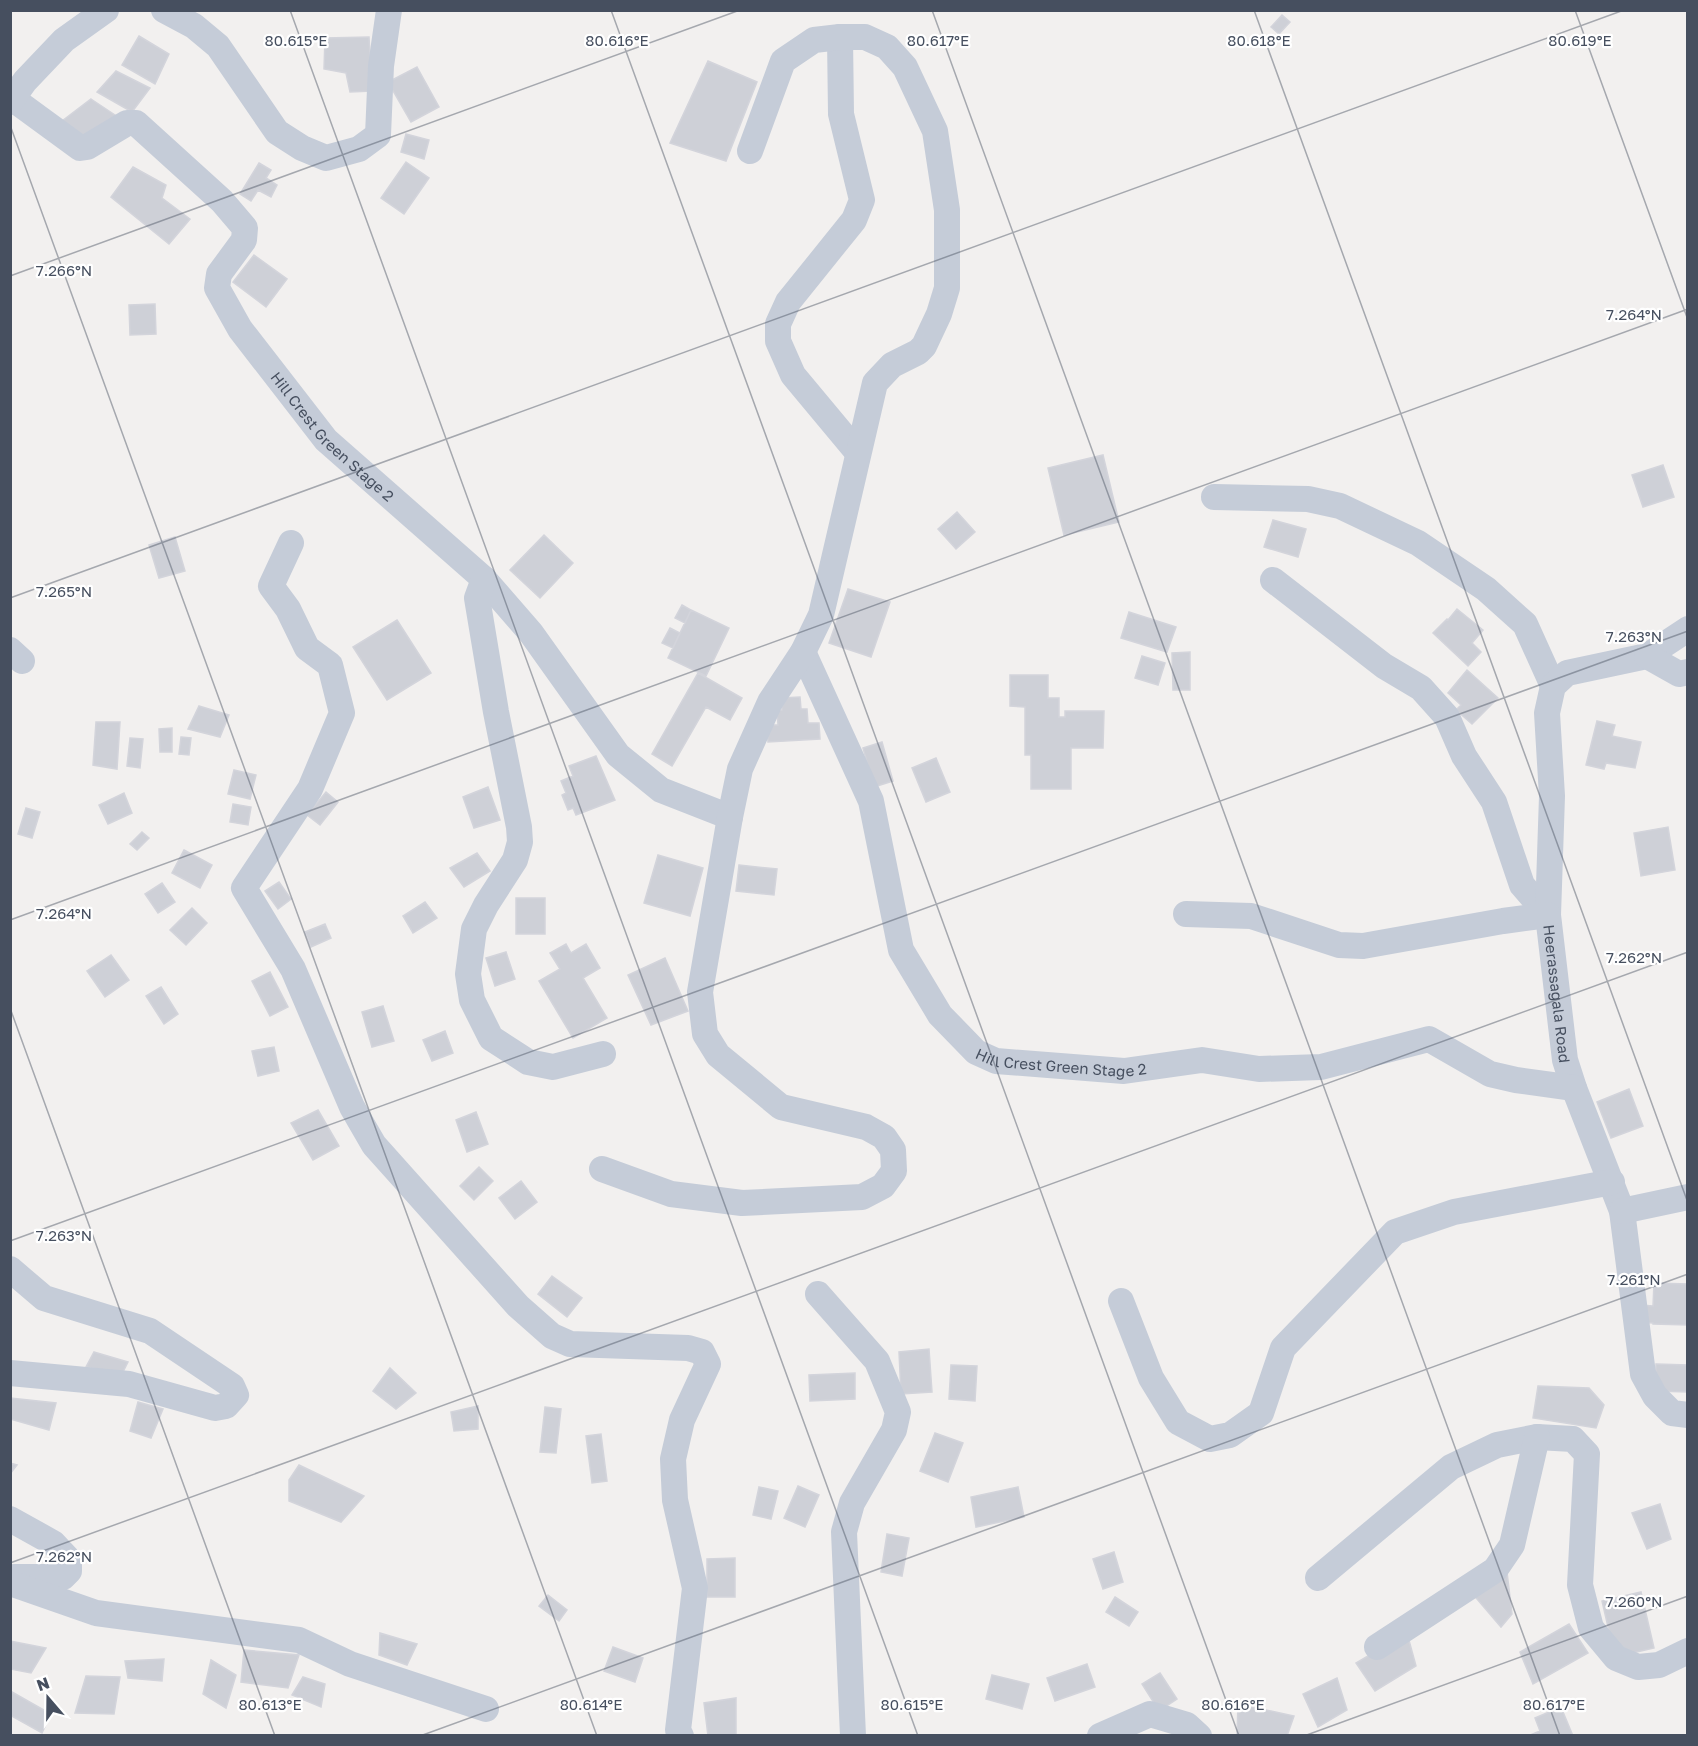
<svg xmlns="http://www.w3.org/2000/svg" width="1698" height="1746" viewBox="0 0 1698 1746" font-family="'Golos Text',sans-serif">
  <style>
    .building { fill: #ced0d7; stroke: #d3d4db; stroke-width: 1.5 }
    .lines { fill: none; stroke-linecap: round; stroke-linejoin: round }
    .minor { stroke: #c5ccd8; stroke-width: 26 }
    .ticks { fill: none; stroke: #464f5f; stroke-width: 1.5; stroke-opacity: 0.45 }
    .labels { text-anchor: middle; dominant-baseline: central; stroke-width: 4.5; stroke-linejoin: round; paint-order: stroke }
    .street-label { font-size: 15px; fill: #464f5f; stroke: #fff }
    .ticks-label { font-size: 15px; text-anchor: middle; fill: #464f5f; stroke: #fff; stroke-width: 4.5; stroke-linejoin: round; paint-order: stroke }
  </style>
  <rect width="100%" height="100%" fill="#f2f0ef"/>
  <!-- building -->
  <path class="building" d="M1282,15l8,7 -11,12 -8,-7z
    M139,36l30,18 -14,30 -33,-19z
    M369,37l3,54 -22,1 -4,-19 -22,-4 1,-31z
    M708,61l49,21 -31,79 -56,-18z
    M417,67l22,40 -28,15 -23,-40z
    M116,71l34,17 -18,24 -35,-20z
    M91,99l27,18 -31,26 -25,-22z
    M406,134l23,6 -5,19 -23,-7z
    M406,162l23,16 -25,36 -23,-16z
    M259,163l12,7 -5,8 11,7 -6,12 -13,-7 -7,11 -11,-7z
    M133,167l33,18 -4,13 28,21 -21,25 -58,-47z
    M254,255l33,24 -21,28 -33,-25z
    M155,304l1,30 -26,1 -1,-30z
    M1103,455l16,67 -55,13 -16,-67z
    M1663,465l11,32 -31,10 -11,-32z
    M957,512l18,20 -19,17 -18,-20z
    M1273,520l33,9 -8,28 -34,-10z
    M544,535l29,28 -33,35 -30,-28z
    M175,537l10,34 -26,7 -10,-33z
    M848,589l42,13 -19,55 -42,-14z
    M682,605l9,5 -6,13 -10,-5z
    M1457,609l26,21 -11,13 9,9 -13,14 -35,-33 14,-14 1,1z
    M691,610l38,18 -23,48 -38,-18z
    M1129,612l47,15 -9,25 -46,-14z
    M397,620l34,53 -44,27 -34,-53z
    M670,628l10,5 -7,15 -11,-5z
    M1190,652v38h-17l-1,-37z
    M1142,656l23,7 -7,22 -23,-7z
    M1467,670l31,28 -26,26 -16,-14 5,-5 -13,-12z
    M698,673l44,25 -12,22 -24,-13 -34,59 -20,-12z
    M1010,675h38v23h11v19h6v-6h39l-1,37h-32v41h-40v-34h-6v-48l-15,-1z
    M800,697l1,12h6l1,14h11l1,16 -52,3 -1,-17h11l-1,-14 5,-1 -1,-12z
    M199,706l30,9 -9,22 -32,-8z
    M1597,721l18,4 -3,11 29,6 -6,26 -29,-5 -2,6 -18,-4z
    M96,722h24l-3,47 -24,-4z
    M172,728v24h-12l-1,-23z
    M181,737l10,1 -2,17 -10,-1z
    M130,738l13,1 -3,29 -13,-2z
    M882,742l11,39 -19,6 -11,-39z
    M596,756l19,44 -39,15 -3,-7 -5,2 -6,-15 4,-2 -5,-12 12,-5 -4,-10z
    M936,758l14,34 -24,10 -14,-34z
    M234,770l22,5 -6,24 -22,-5z
    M488,787l12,33 -26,8 -11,-31z
    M326,792l12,10 -18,23 -13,-10z
    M124,793l8,20 -24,11 -9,-19z
    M233,804l18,3 -3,18 -18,-3z
    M26,808l14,4 -8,26 -14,-4z
    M1668,827l7,43 -34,6 -7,-43z
    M142,832l7,6 -12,12 -7,-6z
    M184,850l28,15 -12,23 -28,-15z
    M477,853l13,18 -26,16 -14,-19z
    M658,855l45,13 -13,48 -46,-13z
    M739,865l38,4 -3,26 -38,-4z
    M279,882l12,17 -13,10 -13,-18z
    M162,883l13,19 -17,11 -13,-19z
    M516,898h29v36h-29z
    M425,902l12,16 -24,15 -10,-17z
    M192,908l15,15 -21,22 -16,-15z
    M325,924l6,14 -20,9 -6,-15z
    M566,944l5,9 15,-9 14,24 -17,10 24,40 -34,20 -34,-57 21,-12 -10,-16z
    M506,952l9,27 -20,7 -9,-28z
    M111,955l18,25 -24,17 -18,-26z
    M665,958l23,53 -37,14 -23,-50z
    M270,972l18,35 -18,9 -18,-35z
    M161,987l17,27 -14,10 -18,-28z
    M383,1006l11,35 -22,6 -10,-35z
    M445,1031l8,22 -21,8 -9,-21z
    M274,1047l5,24 -21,5 -6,-25z
    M1629,1089l14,37 -32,12 -14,-36z
    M318,1110l21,36 -26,14 -22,-37z
    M476,1112l12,32 -21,8 -11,-32z
    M479,1167l14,14 -19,19 -14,-14z
    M521,1181l16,21 -22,17 -16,-21z
    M552,1276l30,22 -15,19 -29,-23z
    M1654,1283l34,1v41l-35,-1v-1l-14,-1 2,-17 12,1z
    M929,1349l3,43 -31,2 -2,-42z
    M94,1352l34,10 -6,12 -36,-7z
    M1656,1364l32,1v27l-33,-1z
    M951,1365l26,1 -2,35 -26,-2z
    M390,1368l26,25 -20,16 -23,-18z
    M855,1373v26l-45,2 -1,-26z
    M1538,1386l51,2 15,17 -8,23 -63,-10z
    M10,1398l46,5 -7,27 -39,-11z
    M138,1402l25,7 -12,29 -21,-7z
    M478,1406v23l-24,2 -3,-19z
    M545,1407l16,2 -5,44 -16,-1z
    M935,1433l28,10 -15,39 -28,-11z
    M601,1434l6,47 -15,2 -6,-47z
    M10,1463l7,2 -7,9z
    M299,1465l65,31 -23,26 -52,-21v-21z
    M798,1486l21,9 -14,32 -21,-9z
    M759,1487l19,4 -7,28 -18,-4z
    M1018,1487l6,30 -48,10 -5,-30z
    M1660,1504l11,35 -24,10 -15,-36z
    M887,1534l22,4 -7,38 -21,-4z
    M1114,1552l9,30 -20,7 -10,-30z
    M735,1558v39h-28v-38z
    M1507,1572l5,42 -11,13 -30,-35z
    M1641,1592l13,56 -39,9 -13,-56z
    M548,1595l19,15 -8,11 -20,-15z
    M1115,1597l23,15 -9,14 -23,-14z
    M1569,1624l19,29 -55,31 -13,-32z
    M380,1633l37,11 -10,21 -28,-10z
    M1407,1633l9,33 -41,25 -19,-28z
    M10,1641l36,7 -15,25 -21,-4z
    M613,1647l30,11 -8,24 -31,-11z
    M244,1650l55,5 -11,33 -47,-6z
    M164,1659l-2,22 -34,-3 -3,-17z
    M211,1660l25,15 -10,33 -23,-14z
    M1087,1664l8,23 -40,14 -8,-23z
    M1160,1673l17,26 -18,12 -17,-27z
    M992,1675l37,9 -7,25 -36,-10z
    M86,1676l34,1 -6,37 -39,-1z
    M303,1677l22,7 -4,23 -29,-12z
    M1337,1678l10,32 -29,17 -15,-33z
    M12,1692l39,22 -9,19 -32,-18v-20z
    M736,1698v38h-28l-4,-33z
    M1238,1704l56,12 -7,20h-50z
    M1561,1707l12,29h-45l12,-5 -5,-13z"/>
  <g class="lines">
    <!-- minor -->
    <g class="minor">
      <path d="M164,10l30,16 24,20 59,86 25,16 24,10 33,-9 19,-14 3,-69 8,-56"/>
      <path d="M840,37l1,77 21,86 -8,20 -66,82 -10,22v17l15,34 65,78"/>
      <path id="s1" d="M13,99l67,49 7,-1 40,-24h9l86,78 23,27 -1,12 -25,34 -2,14 23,41 86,111 158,139 47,54 87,122 43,35 69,27"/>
      <path d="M10,102l15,-21 39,-41 42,-30"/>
      <path d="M1214,497l94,2 32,7 78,37 68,46 39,35 28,62"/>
      <path d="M291,543l-20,43 17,23 19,39 23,17 12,48 -32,76 -66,99 49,81 59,138 22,38 144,161 34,30 18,8 118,4 14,4 6,12 -26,56 -9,39 2,41 20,88 -17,142 3,6"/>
      <path d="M484,579l-7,19 19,114 23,115 1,15 -5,18 -29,45 -12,24 -6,45 4,26 19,38 37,24 25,5 50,-13"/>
      <path d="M1273,580l111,86 37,22 26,29 17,39 30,46 28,83 26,30"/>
      <path id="s2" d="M1688,629l-41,27 -80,17 -14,13 -6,27 5,83 -4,119 17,145 9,28 48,123 21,163 12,22 17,17 16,2"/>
      <path d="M10,650l12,11"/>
      <path id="s3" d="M803,652l68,149 30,149 39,65 36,37 20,9 128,10 78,-11 57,9 62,-2 108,-28 61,35 26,6 58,8"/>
      <path d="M1647,656l32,18 9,-2"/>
      <path d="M1186,914l65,2 88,29 24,1 140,-25 45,-6"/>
      <path d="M602,1169l69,25 71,9 120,-6 21,-11 11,-15 -1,-21 -9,-13 -18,-10 -85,-20 -63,-52 -13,-21 -5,-42 30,-175 10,-48 30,-67 33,-50 18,-37 54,-232 17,-18 26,-13 6,-6 15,-32 8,-26v-78l-12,-79 -30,-64 -18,-20 -22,-10h-25l-26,3 -31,21 -33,90"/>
      <path d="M1622,1211l66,-14"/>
      <path d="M10,1269l34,29 106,33 82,55 4,9 -10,11 -11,2 -86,-24 -119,-11"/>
      <path d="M818,1294l59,67 21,51 -4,18 -42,73 -8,29 9,204"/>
      <path d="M1121,1301l30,77 27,44 32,17 20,-4 31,-22 22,-65 112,-116 59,-20 158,-30"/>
      <path d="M10,1519l43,24 16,17v11l-6,6h-49"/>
      <path d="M1318,1578l133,-111 46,-22 40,-8 36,2 14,15 -7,131 11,43 25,30 22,9 21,-2 29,-14"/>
      <path d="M10,1583l86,30 203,27 51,24 136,45"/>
      <path d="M1377,1647l118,-77 17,-25 25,-108"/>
      <path d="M1100,1736l50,-22 37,11 12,11"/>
    </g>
  </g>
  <!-- ticks -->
  <path class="ticks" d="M290,10l628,1726M611,10l628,1726M932,10l628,1726M1254,10l434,1193M1575,10l113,310M10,125l587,1611M10,276l730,-266M10,598l1614,-588M10,920l1678,-611M10,1008l265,728M10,1241l1678,-610M10,1563l1678,-611M420,1736l1268,-462M1304,1736l384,-140"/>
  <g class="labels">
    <!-- street labels -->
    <g class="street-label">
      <text stroke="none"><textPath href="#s1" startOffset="555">Hill Crest Green Stage 2</textPath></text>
      <text stroke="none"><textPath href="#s2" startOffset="459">Heerassagala Road</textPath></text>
      <text stroke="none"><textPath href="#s3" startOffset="530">Hill Crest Green Stage 2</textPath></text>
    </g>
  </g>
  <g class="ticks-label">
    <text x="296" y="46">80.615°E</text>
    <text x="617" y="46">80.616°E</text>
    <text x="938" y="46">80.617°E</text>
    <text x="1259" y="46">80.618°E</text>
    <text x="1580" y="46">80.619°E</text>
    <text x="64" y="276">7.266°N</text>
    <text x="1634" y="320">7.264°N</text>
    <text x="64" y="597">7.265°N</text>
    <text x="1634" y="642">7.263°N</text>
    <text x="64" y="919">7.264°N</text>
    <text x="1634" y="963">7.262°N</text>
    <text x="64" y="1241">7.263°N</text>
    <text x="1634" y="1285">7.261°N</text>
    <text x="64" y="1562">7.262°N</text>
    <text x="1634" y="1607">7.260°N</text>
    <text x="270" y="1710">80.613°E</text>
    <text x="591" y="1710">80.614°E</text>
    <text x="912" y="1710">80.615°E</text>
    <text x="1233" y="1710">80.616°E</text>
    <text x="1554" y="1710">80.617°E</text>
  </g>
  <!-- border -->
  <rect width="1698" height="1746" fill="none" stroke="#464f5f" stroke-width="24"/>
  <!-- north arrow -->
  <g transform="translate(48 1698) rotate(340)" stroke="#ffffff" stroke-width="4.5" paint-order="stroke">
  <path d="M0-4.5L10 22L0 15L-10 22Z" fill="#464f5f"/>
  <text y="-9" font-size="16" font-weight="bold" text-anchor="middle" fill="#464f5f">N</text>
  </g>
</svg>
